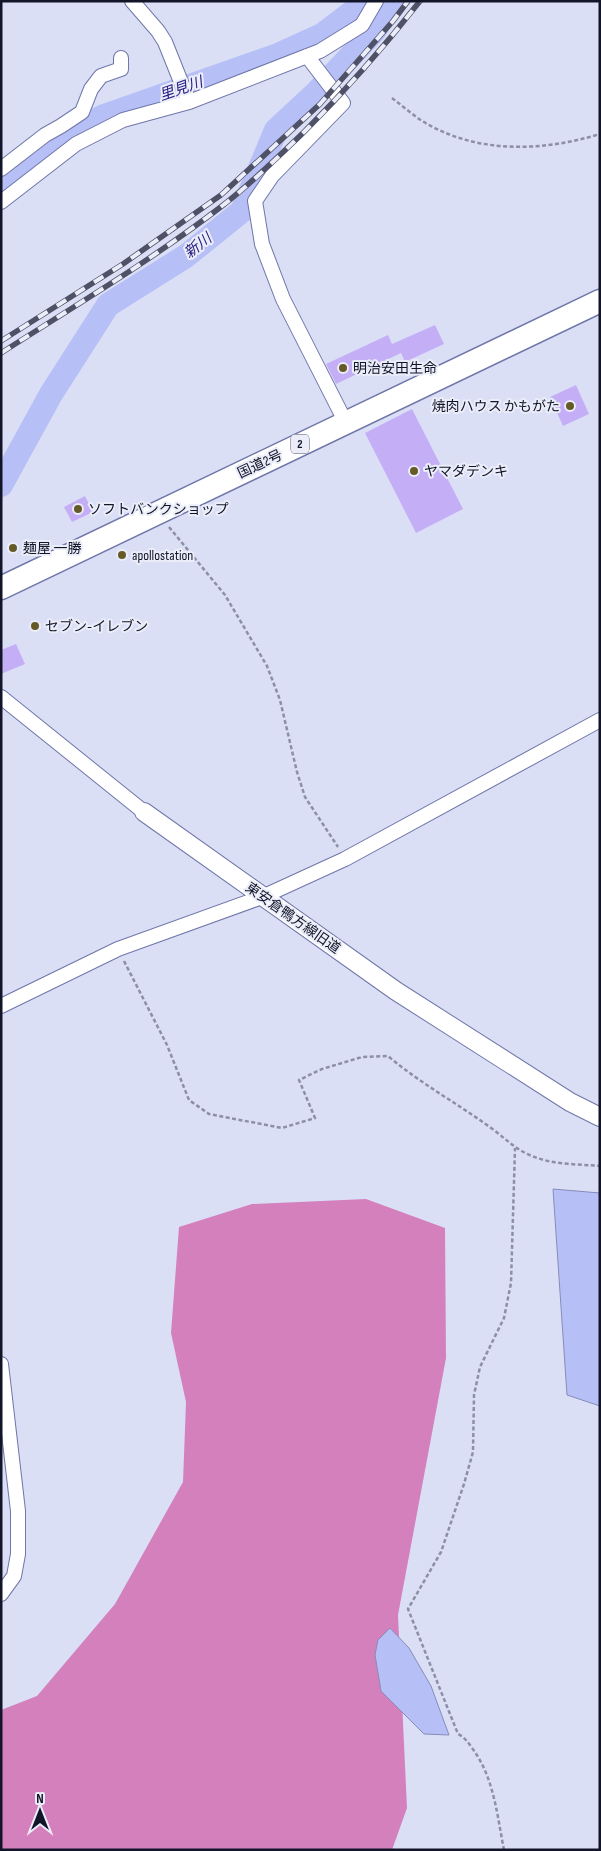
<svg xmlns="http://www.w3.org/2000/svg" width="601" height="1851" viewBox="0 0 601 1851" font-family="'Sofia Sans Condensed','Noto Sans JP',sans-serif">
  <style>
    .forest { fill: #d380bd }
    .water { fill: #b7c0f6; stroke: #868cb8 }
    .lines { fill: none; stroke-linecap: round; stroke-linejoin: round }
    .river { stroke: #b7c0f6; stroke-width: 24 }
    .building { fill: #c4aff7 }
    .minor-casing { stroke: #6f76a9; stroke-width: 16 }
    .tertiary-casing { stroke: #6f76a9; stroke-width: 20 }
    .trunk-casing { stroke: #6f76a9; stroke-width: 25 }
    .path { stroke: #8c8fa5; stroke-width: 2.5; stroke-dasharray: 4 2.5; stroke-linecap: butt }
    .minor { stroke: #fff; stroke-width: 14 }
    .tertiary { stroke: #fff; stroke-width: 18 }
    .trunk { stroke: #fff; stroke-width: 22 }
    .rail-casing { stroke: #4f5166; stroke-width: 5.5 }
    .rail { stroke: #ebedf9; stroke-width: 4; stroke-dasharray: 11; stroke-linecap: butt }
    .poi-dot { fill: #655a27; stroke: #ebedf9; stroke-width: 2 }
    .labels { text-anchor: middle; dominant-baseline: central; stroke-width: 4; stroke-linejoin: round; paint-order: stroke }
    .shield { fill: #ebedf9; stroke: #535567; stroke-width: 1 }
    .shield-label { font-size: 12px; font-weight: bold; fill: #121428 }
    .poi-label { font-size: 14px; fill: #121428; stroke: #ebedf9; text-anchor: start }
    .street-label { font-size: 14px; fill: #121428; stroke: #ebedf9 }
    .water-label { font-size: 15px; font-style: italic; fill: #2a2084; stroke: #ebedf9 }
  </style>
  <rect width="100%" height="100%" fill="#dbdff6"/>
  <!-- forest -->
  <path class="forest" d="M366,1199l79,29 1,130 -48,257 9,193 -15,42h-391v-140l36,-14 78,-92 68,-122 3,-80 -15,-69 8,-106 73,-23z"/>
  <!-- water -->
  <path class="water" d="M553,1189l47,4v213l-33,-11z
    M390,1628l19,20 22,38 18,49 -25,-1 -43,-43 -6,-36 3,-15z"/>
  <g class="lines">
    <!-- river -->
    <path class="river" d="M1,187l31,-25 41,-30 31,-16 174,-61 44,-20 45,-34
      M1,485l50,-91 57,-89 78,-49 56,-45 34,-81 41,-38 58,-62 18,-29"/>
  </g>
  <!-- building -->
  <path class="building" d="M435,325l9,19 -39,18 -4,-9 -65,31 -10,-20 62,-29 4,9z
    M576,385l13,29 -26,12 -13,-29z
    M412,409l51,100 -47,24 -51,-100z
    M85,496l8,16 -21,10 -8,-15z
    M16,644l9,20 -24,10v-24z"/>
  <g class="lines">
    <defs>
      <path id="minor" d="M132,1l26,30 7,11 24,60
        M307,56l36,47 -71,73 -17,25 7,43 21,55 63,124
        M1,169l44,-34 16,-9 21,-14 9,-23 10,-13 20,-7v-11
        M1,202l75,-58 47,-24 66,-18 131,-51 42,-26 14,-24
        M1,697l143,115
        M1,1006l117,-57 144,-52 83,-38 255,-139
        M1,1364l17,147v43l-4,22 -13,18"/>
      <path id="tertiary" d="M144,812l252,179 174,111 30,15"/>
      <path id="trunk" d="M1,588l599,-287"/>
    </defs>
    <!-- minor casing -->
    <use href="#minor" class="minor-casing"/>
    <!-- tertiary casing -->
    <use href="#tertiary" class="tertiary-casing"/>
    <!-- trunk casing -->
    <use href="#trunk" class="trunk-casing"/>
    <!-- path -->
    <path class="path" d="M392,98c12,9 24,20 37,27 53,29 115,26 171,9
      M169,527l56,68 42,71 13,34 17,72 8,25 33,50
      M124,961l43,84 22,55 20,14 73,14 33,-10 -16,-38 23,-11 40,-12 26,-1c33,28 69,47 103,72 14,10 25,22 41,28 21,9 46,8 68,10
      M504,1850c-7,-35 -10,-73 -32,-102 -4,-6 -8,-11 -14,-14l-50,-125 33,-57 23,-68 9,-32 1,-57 6,-28 24,-49 7,-35 4,-135"/>
    <!-- minor -->
    <use href="#minor" class="minor"/>
    <!-- tertiary -->
    <use href="#tertiary" class="tertiary"/>
    <!-- trunk -->
    <use href="#trunk" class="trunk"/>
    <defs>
      <path id="rail" d="M1,341l122,-77 98,-69 99,-91 73,-83 15,-20
        M1,353c75,-48 151,-93 221,-147 30,-23 56,-49 82,-74 41,-41 80,-85 116,-131"/>
    </defs>
    <!-- rail casing -->
    <use href="#rail" class="rail-casing"/>
    <!-- rail -->
    <use href="#rail" class="rail"/>
  </g>
  <!-- markers -->
  <g class="poi-dot">
    <circle cx="343" cy="368" r="5"/>
    <circle cx="570" cy="406" r="5"/>
    <circle cx="414" cy="471" r="5"/>
    <circle cx="78" cy="509" r="5"/>
    <circle cx="13" cy="548" r="5"/>
    <circle cx="122" cy="555" r="5"/>
    <circle cx="35" cy="626" r="5"/>
  </g>
  <g class="labels">
    <!-- shield labels -->
    <rect class="shield" x="291" y="434.5" width="18" height="19" rx="4"/>
    <g class="shield-label">
      <text x="300" y="444">2</text>
    </g>
    <!-- poi labels -->
    <g class="poi-label">
      <text x="353" y="368">明治安田生命</text>
      <text x="560" y="406" text-anchor="end">焼肉ハウス かもがた</text>
      <text x="424" y="471">ヤマダデンキ</text>
      <text x="88" y="509">ソフトバンクショップ</text>
      <text x="23" y="548">麺屋 一勝</text>
      <text x="132" y="555">apollostation</text>
      <text x="45" y="626">セブン-イレブン</text>
    </g>
    <!-- street labels -->
    <g class="street-label">
      <text transform="translate(260 464) rotate(-25)">国道2号</text>
      <text transform="translate(293 918) rotate(35)">東安倉鴨方線旧道</text>
    </g>
    <!-- water labels -->
    <g class="water-label">
      <text transform="translate(181 89) rotate(-19)">里見川</text>
      <text transform="translate(198 246) rotate(-38)">新川</text>
    </g>
  </g>
  <!-- border -->
  <rect width="601" height="1851" fill="none" stroke="#121428" stroke-width="5"/>
  <!-- north arrow -->
  <g transform="translate(40 1811)" stroke="#ebedf9" stroke-width="4" paint-order="stroke">
  <path d="M0-4L9 19L0 12L-9 19Z" fill="#121428"/>
  <text y="-8" font-size="14" font-weight="bold" text-anchor="middle" fill="#121428">N</text>
  </g>
</svg>
